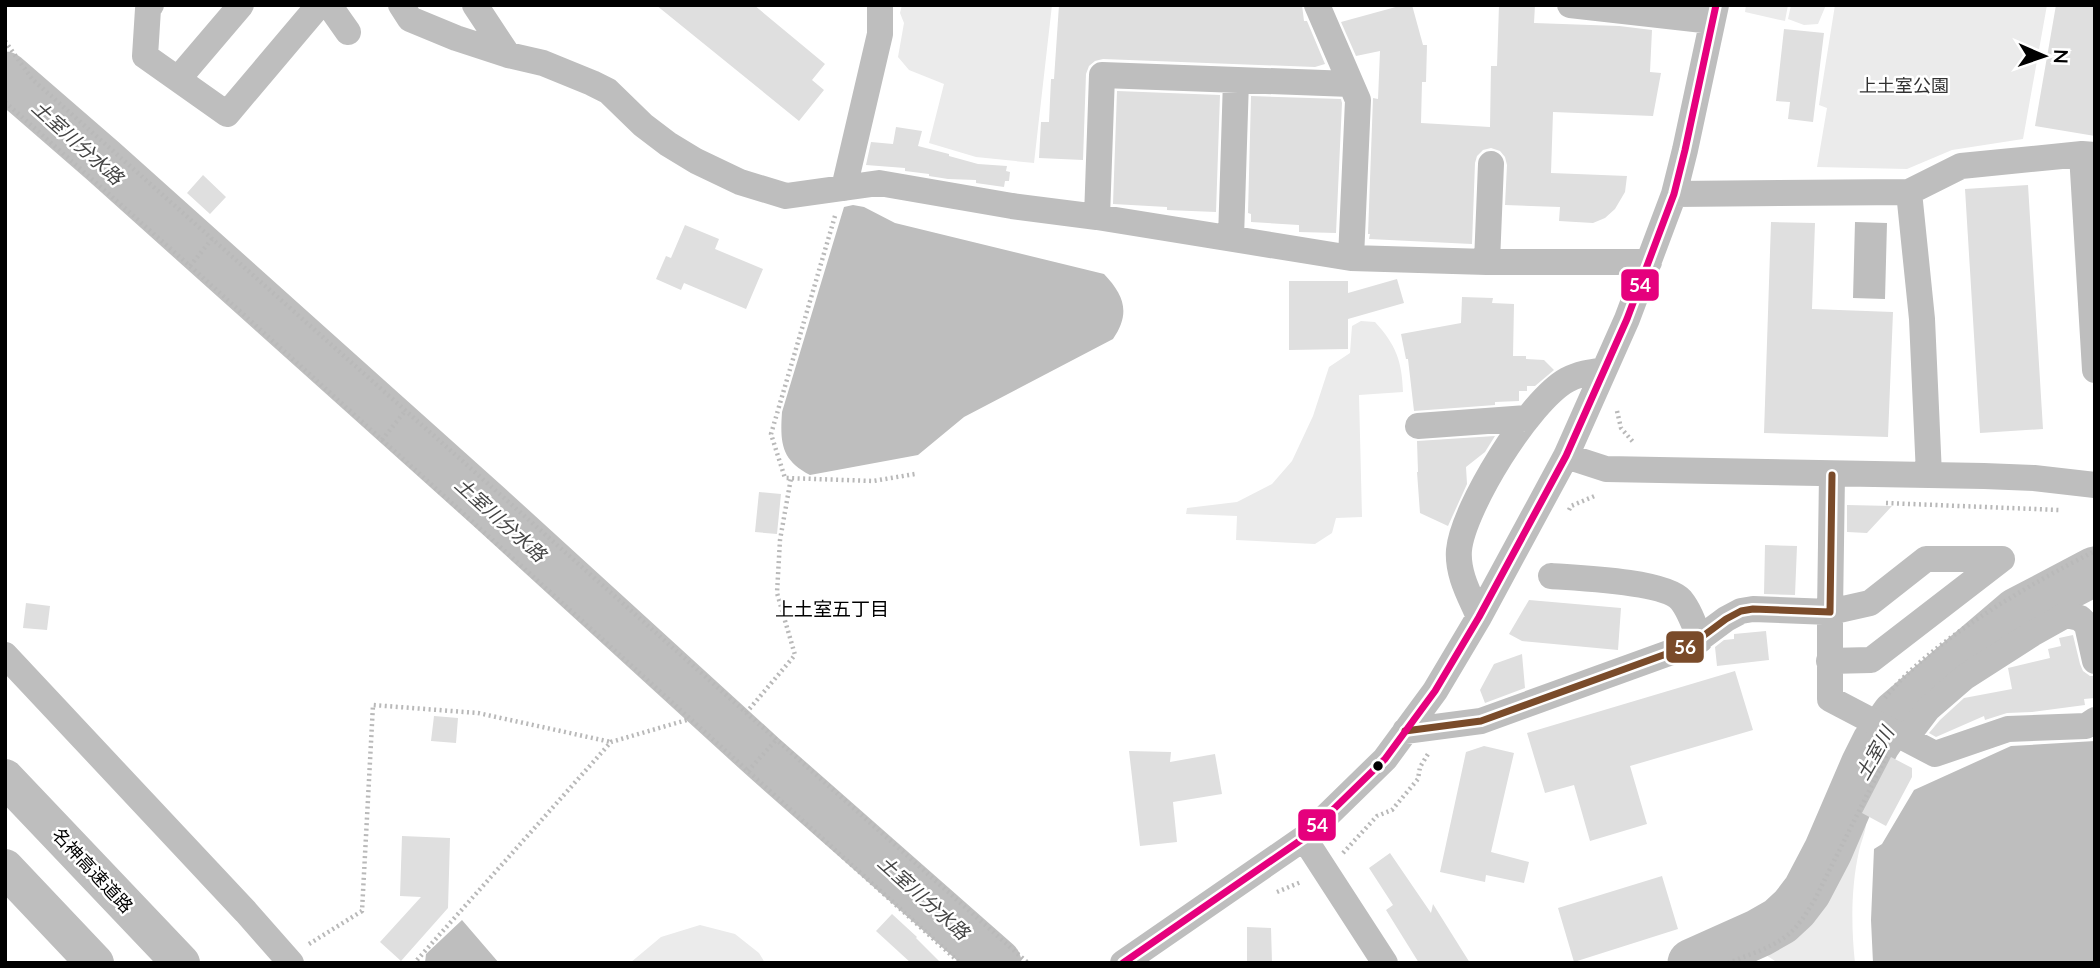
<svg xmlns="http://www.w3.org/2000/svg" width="2100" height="968" viewBox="0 0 2100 968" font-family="Lato,'Noto Sans JP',sans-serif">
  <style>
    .green { fill: #ebebeb }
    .water { fill: #bebebe }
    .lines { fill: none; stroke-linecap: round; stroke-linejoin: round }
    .river { stroke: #bebebe; stroke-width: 49 }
    .building { fill: #dfdfdf }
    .path { stroke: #b9b9b9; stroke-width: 4.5; stroke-dasharray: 2 3.5; stroke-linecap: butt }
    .minor { stroke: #bebebe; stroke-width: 26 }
    .highway { stroke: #bebebe; stroke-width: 38 }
    .bus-1-casing { stroke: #fff; stroke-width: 12 }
    .bus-2-casing { stroke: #fff; stroke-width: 12 }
    .bus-1 { stroke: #7a4b2a; stroke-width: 7 }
    .bus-2 { stroke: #e5007d; stroke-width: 7 }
    .bus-dot { fill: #000; stroke: #fff; stroke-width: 2.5 }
    .labels { text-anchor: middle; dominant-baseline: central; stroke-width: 5; stroke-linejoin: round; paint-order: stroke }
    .park-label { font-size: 18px; fill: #323232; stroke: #fff }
    .street-label { font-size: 18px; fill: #000; stroke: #fff }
    .water-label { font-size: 19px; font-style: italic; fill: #434343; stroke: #fff }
    .neighbourhood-label { font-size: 19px; fill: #000; stroke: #fff }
    .line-badge { stroke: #fff; stroke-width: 2.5 }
    .badge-label { font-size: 19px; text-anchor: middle; font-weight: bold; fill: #fff }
  </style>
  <rect width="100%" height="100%" fill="#fff"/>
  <!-- green -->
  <path class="green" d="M902,5h150l-18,158 -58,-6 -47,-14 15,-59 -35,-14 -11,-13 6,-34 -4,-10z
    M1746,5h42l-3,16 -40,-9z
    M1791,5h35l-8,19 -14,1 -16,-6z
    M1835,5h212l-24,134 -71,11 -45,19 -90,-2 10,-59 -8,-3z
    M1361,321l14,1c21,23 27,39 28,70l-44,3 3,122 -26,1 -4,15 -17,11 -79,-4 1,-24 -51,-2 1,-6 50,-6 35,-18 20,-23 21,-45 16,-49 21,-14 2,-27z
    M1859,821l7,4c-1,9 -5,17 -7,26 -8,36 -8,75 -4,112h-77l-12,-8c53,-29 69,-82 93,-134z
    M700,925l35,9 24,19 6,10h-135l31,-26z"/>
  <!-- water -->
  <path class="water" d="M853,205l11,2 31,16 209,51c20,21 27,39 9,65l-149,78 -46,38 -108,20c-29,-15 -30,-32 -28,-63l62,-205z
    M1855,222l32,1 -2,76 -32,-1z
    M2095,741v222h-222l-2,-43 3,-71 8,-5 32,-54 97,-44z
    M462,920l37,43h-74l1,-9z"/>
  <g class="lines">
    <!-- river -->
    <path class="river" d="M5,76l98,85 386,346 273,249 235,207
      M1692,963l67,-30 21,-12 14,-13 13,-17 21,-40 37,-86 11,-22 20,-28 121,-103 78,-41"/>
  </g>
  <!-- building -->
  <path class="building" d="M656,5h98l71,59 -13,16 12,10 -25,31z
    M1059,5h243l2,16h3l18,43 -10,3 -212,-8 -8,2 -6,5 -3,8 -3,86 -44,-2 2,-36h8l2,-43h3z
    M1403,5h9l11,40h4l-1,37h-4l-1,41 69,4 1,-61h6l2,-61h36l-1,18 85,3 33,4 -2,42 11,1 -8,43 -100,-4 -2,61 76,3 -2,16 -10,17 -10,9 -12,5 -34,-2 1,-14 -55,-2 2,-40 -2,-8 -5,-6 -9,-3 -8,2 -6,6 -2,7 -3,81 -103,-5 1,-5h-2l5,-136 5,1 2,-48 -24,5 -15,-34z
    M2056,5h39v131l-60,-10z
    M1784,29l40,4 -11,89 -25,-3 2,-17 -14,-1z
    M1117,91l103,4 -4,117 -49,-2v-3l-54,-3z
    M1251,96l90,3 1,4 -6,130 -37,-1v-7l-48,-3v-8l-3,-1z
    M896,127l26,4 -4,15 31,8v2l29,8 29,2 -1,5 4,1 -1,9h-4l-1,6 -28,-4v-3l-28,-1 -19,-3v-2l-24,-3v-3l-39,-3 5,-23 22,2z
    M203,175l23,22 -16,17 -23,-21z
    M2028,185l15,244 -63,4 -15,-244z
    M1771,222l44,1 -3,86 81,3 -5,125 -124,-4z
    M685,225l34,14 -4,10 48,20 -17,40 -62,-26 -3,7 -25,-11 10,-23 5,2z
    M1397,279l7,24 -56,16v30l-59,1v-69h59v12z
    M1462,297l31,1 -1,5 22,1 -1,52h13v3l18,1 10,10 -19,16h-8v5h-8v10l-24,1v3l-81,6 -6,-52h-2l-5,-25 60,-11z
    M1495,436l-10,16 -19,15 1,17 -19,42 -28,-13 -3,-41h1l-1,-31z
    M759,492l22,2 -4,40 -22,-2z
    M1847,505l45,1 -25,27 -20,-1z
    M1765,545l32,1 -2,49 -31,-1z
    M1529,600l92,8 -3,42 -96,-9 -13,-7z
    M26,603l24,3 -3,24 -24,-2z
    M1766,631l3,29 -52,6 -2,-19 9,-7 10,-1v-5z
    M2073,635l7,29 3,7 7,5h5v22l-11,1 1,6 -53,7 -25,1 -22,7 -1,-4 -48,21 -7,-4 11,-13 24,-22 48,-9 -4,-21 42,-10 -2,-9 13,-3 -2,-8z
    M1522,654l3,34 -40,15 -5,-13 14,-26z
    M1735,671l18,59 -123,36 17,58 -57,17 -16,-56 -29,8 -18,-60z
    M434,716l24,2 -2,25 -25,-2z
    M1484,746l30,7 -23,99 38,10 -5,21 -38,-8 -1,7 -45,-10 26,-120z
    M1129,751l42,1 -1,10 45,-8 7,40 -49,8 4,40 -37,4z
    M1891,757l21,11v9l-26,49 -24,-13z
    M402,836l48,2 -2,70 -47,53 -21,-19 41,-45 -21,-1z
    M1390,853l41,60 2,-9 37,59h-51l-33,-53 7,-5 -24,-37z
    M1662,876l16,53 -104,33 -16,-54z
    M892,914l25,23 -1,1 25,25h-30l-35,-32z
    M1247,927l24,1 1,35h-25z"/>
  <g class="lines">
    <!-- path -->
    <path class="path" d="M5,41l27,38 996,884
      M5,102l185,164 770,697
      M835,216l-64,218 14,44 88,3 42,-7
      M190,266l22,-27
      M1617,411l4,17 12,14
      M382,440l23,-29
      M1886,503l173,7
      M1569,510l2,-4 26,-11
      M1885,698c45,-57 145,-114 210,-147
      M746,713l49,-58 -18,-62 3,-53 11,-62
      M748,771l28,-31
      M1343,853l34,-37 15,-6 26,-31 2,-12 8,-13
      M1277,892l24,-10
      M309,944l53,-33 11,-206 105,8 133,29
      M417,960l194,-218 79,-23
      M1728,963c22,-9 49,-16 66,-34 8,-8 14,-19 20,-28l73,-146"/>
    <!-- minor -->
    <path class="minor" d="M151,5l-3,4 -3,47 82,58 92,-109
      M329,5l19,27
      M401,5l9,14 46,19 52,17 35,8 49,20 16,8 35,34 25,19 28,17 44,21 46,14 93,-13 133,23 85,11 254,41 136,4h162
      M475,5l33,50
      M1317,5l41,95 -7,158
      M1570,5l142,16
      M178,79l63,-74
      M2082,154l13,216
      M844,188l36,-154v-29
      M1909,192l52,-26 121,-12 13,1
      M1674,194l235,-2 13,127 7,156
      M1097,217l5,-142 249,9
      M1231,238l5,-158
      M1487,262l4,-98
      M1418,426l110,-8
      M1566,456l40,13 378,7 50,2 61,7
      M1551,576c27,2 113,5 130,24 9,11 14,27 19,40
      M1479,617c-9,-21 -22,-43 -20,-67 4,-42 70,-149 108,-170 11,-6 24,-8 37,-10
      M5,655l241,257 45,51
      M1829,661l42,-1 131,-101h-76l-56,44 -40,9v87l105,55 73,-25 78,-3 9,-6
      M1405,731l76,-10 210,-76 35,-26 15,-8 12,-2 77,3 2,-137
      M1906,738l22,-29 37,-32 67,-43 34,-19 14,3 7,7 8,36
      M1304,838l81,125
      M1123,963l181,-125 81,-79 50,-68 44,-74 87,-161 61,-137 47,-125 11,-44 31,-145"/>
    <!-- highway -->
    <path class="highway" d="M5,778l176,185
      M5,868l90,95"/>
    <defs>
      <path id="bus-1" d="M1405,731l76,-10 210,-76 35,-26 15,-8 12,-2 77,3 2,-137"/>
      <path id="bus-2" d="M1123,963l181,-125 81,-79 50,-68 44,-74 87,-161 61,-137 47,-125 11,-44 31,-145"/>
    </defs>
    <!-- bus-1 casing -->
    <use href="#bus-1" class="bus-1-casing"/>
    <!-- bus-2 casing -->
    <use href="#bus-2" class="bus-2-casing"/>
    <!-- bus-1 -->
    <use href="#bus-1" class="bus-1"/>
    <!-- bus-2 -->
    <use href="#bus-2" class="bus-2"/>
  </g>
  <!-- markers -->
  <circle class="bus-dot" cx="1378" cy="766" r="6"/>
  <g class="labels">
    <!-- park labels -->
    <g class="park-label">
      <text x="1904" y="85">上土室公園</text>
    </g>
    <!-- street labels -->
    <g class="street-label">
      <text transform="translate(93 870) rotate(47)">名神高速道路</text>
    </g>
    <!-- water labels -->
    <g class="water-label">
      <text transform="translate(78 142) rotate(42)">土室川分水路</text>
      <text transform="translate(501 519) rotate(42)">土室川分水路</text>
      <text transform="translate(1874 753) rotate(-61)">土室川</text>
      <text transform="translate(924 897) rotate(42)">土室川分水路</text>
    </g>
    <!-- neighbourhood labels -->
    <g class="neighbourhood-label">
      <text x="832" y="608">上土室五丁目</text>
    </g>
  </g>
  <g class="line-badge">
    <rect x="1620" y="268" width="40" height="34" rx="7" fill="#e5007d"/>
    <rect x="1665" y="630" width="40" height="34" rx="7" fill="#7a4b2a"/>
    <rect x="1297" y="808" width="40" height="34" rx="7" fill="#e5007d"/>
  </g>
  <g class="badge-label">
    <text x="1640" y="292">54</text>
    <text x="1685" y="654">56</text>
    <text x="1317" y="832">54</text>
  </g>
  <!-- border -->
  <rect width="2100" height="968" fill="none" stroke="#000000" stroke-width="14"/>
  <!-- north arrow -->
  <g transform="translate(2044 56) rotate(92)" stroke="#ffffff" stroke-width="5" paint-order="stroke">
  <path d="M0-5L12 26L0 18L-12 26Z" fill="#000000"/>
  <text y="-10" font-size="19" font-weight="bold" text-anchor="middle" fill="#000000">N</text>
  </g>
</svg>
